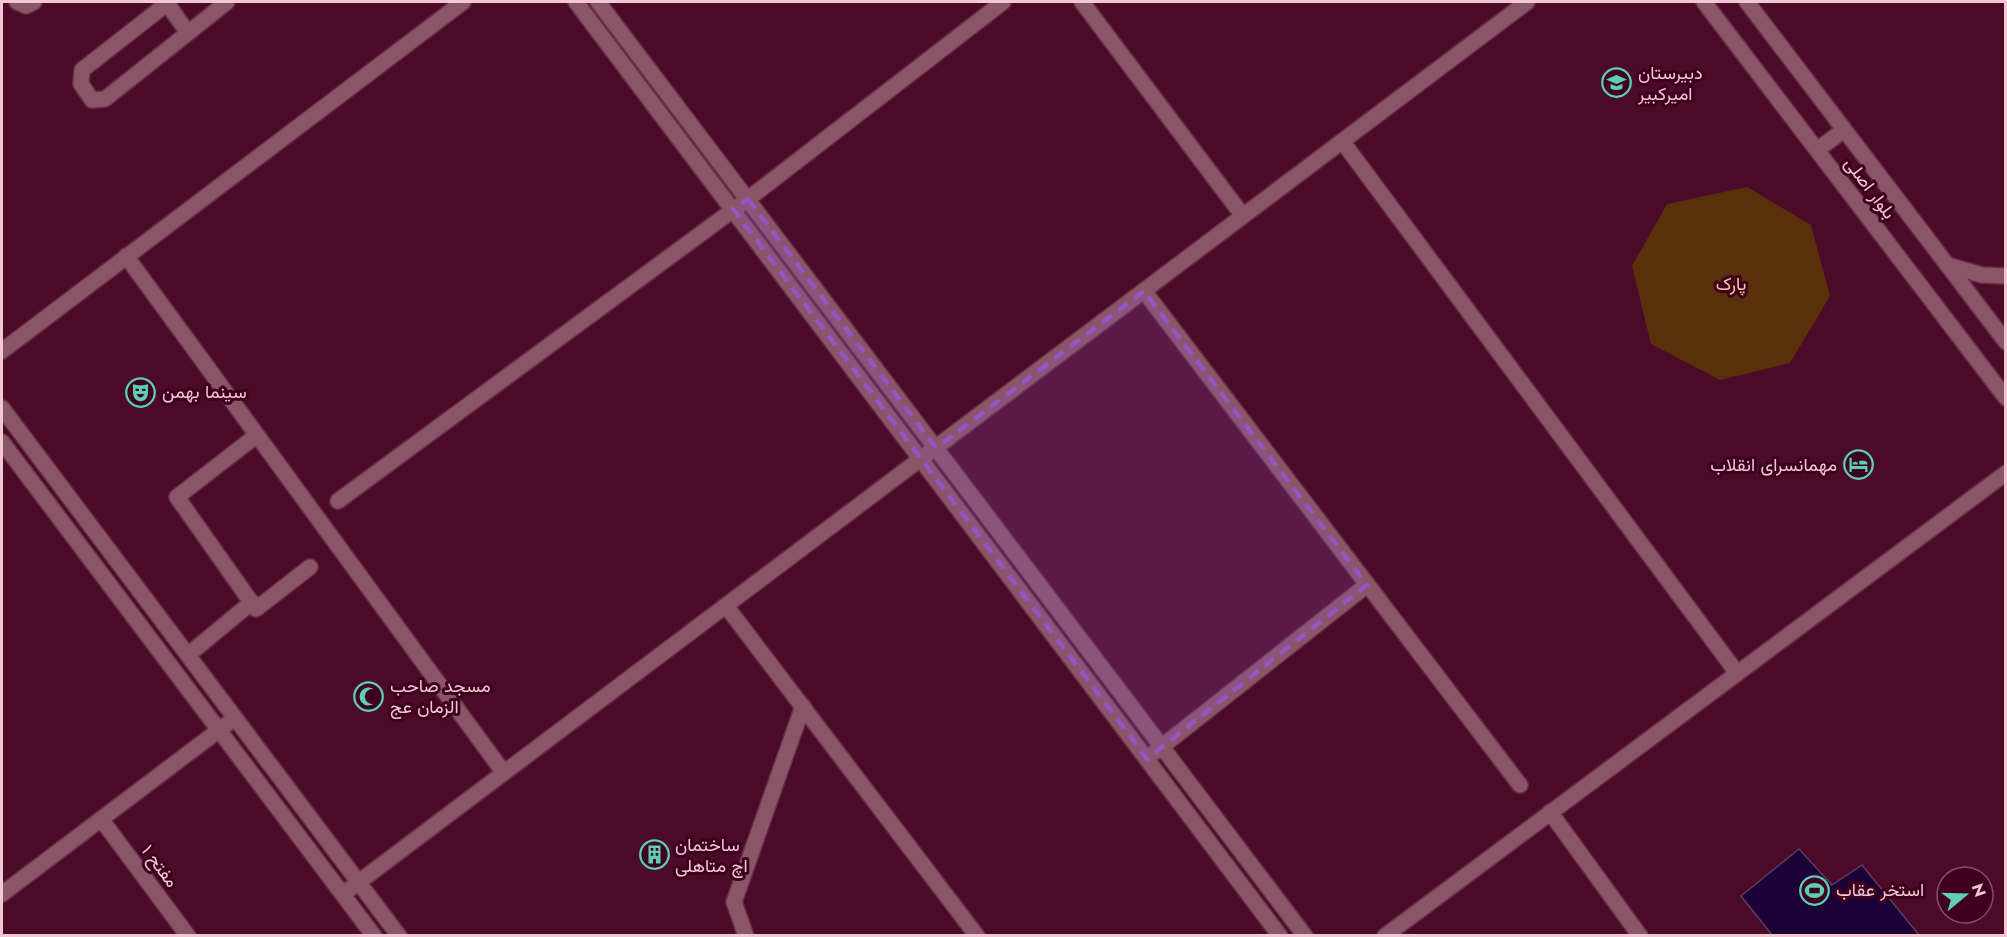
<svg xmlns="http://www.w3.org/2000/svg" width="2007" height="937" viewBox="0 0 2007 937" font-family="Jost,Vazirmatn,sans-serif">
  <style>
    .green { fill: #583009 }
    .water { fill: #1b0337; stroke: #5b3e66; stroke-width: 1.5 }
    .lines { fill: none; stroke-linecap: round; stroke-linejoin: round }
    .minor-casing { stroke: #692c47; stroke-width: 18 }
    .minor { stroke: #895667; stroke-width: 15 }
    .marked { fill: #9853c4; fill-opacity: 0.2; stroke: #9853c4; stroke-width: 4.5; stroke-dasharray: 12 8; stroke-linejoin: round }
    .labels { text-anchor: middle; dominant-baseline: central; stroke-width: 6; stroke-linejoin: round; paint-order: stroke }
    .poi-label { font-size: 18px; fill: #f0c7d3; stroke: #3f001e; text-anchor: start }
    .street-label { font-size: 18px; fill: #f0c7d3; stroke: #3f001e }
    .park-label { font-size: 18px; fill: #fac8a3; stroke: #3f001e }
  </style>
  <rect width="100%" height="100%" fill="#4b0a28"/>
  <!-- green -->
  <path class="green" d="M1747,187l64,38 19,71 -40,67 -70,17 -69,-36 -19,-78 35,-62z"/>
  <!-- water -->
  <path class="water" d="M1799,849l33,36 30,-20 57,70h-147l-31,-39z"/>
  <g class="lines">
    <defs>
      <path id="minor" d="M17,2l9,4 8,-4
        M166,2l22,31
        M169,2l-87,68 -1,14 11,16 13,-1 122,-97
        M576,2l704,934
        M598,2l707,934
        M1082,2l161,214
        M1704,2l302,396
        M1747,2l259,340
        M1342,141l395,532
        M1817,150l27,-20
        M126,256l378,517
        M1947,265l35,10 24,1
        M1144,291l376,494
        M2,351l461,-349
        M2,408l397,528
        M257,435l-80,62 79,112 54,-42
        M2,442l372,494
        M338,501l410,-302 255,-197
        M726,606l251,330
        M188,655l64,-53
        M1155,752l212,-167
        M1550,812l90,124
        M101,819l87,117
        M2,894l225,-170
        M343,894l1184,-892
        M746,936l-12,-34 69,-196
        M1385,936l621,-463"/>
    </defs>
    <!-- minor casing -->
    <use href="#minor" class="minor-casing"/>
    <!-- minor -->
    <use href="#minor" class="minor"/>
  </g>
  <!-- marked area -->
  <path class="marked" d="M748,199l188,249 208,-157 223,294 -220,174 -414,-550z"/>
  <!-- icons -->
  <defs>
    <symbol id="school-ring" viewBox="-11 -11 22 22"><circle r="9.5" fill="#3f001e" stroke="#5eceb8" stroke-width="1.5"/><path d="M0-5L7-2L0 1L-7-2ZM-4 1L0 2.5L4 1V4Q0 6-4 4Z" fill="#5eceb8"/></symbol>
    <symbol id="theatre-ring" viewBox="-11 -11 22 22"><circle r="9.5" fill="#3f001e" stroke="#5eceb8" stroke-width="1.5"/><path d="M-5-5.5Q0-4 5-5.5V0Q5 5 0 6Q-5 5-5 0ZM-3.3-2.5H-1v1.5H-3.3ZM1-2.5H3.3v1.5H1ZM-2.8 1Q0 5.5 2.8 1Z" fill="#5eceb8"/></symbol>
    <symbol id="hotel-ring" viewBox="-11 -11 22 22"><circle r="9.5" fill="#3f001e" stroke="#5eceb8" stroke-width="1.5"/><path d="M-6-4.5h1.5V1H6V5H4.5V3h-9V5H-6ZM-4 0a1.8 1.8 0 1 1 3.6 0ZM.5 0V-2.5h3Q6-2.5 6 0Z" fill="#5eceb8"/></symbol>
    <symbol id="mosque-ring" viewBox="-11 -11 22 22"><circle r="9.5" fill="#3f001e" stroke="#5eceb8" stroke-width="1.5"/><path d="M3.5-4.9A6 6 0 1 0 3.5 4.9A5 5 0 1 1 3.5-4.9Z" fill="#5eceb8"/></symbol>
    <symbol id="building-ring" viewBox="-11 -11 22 22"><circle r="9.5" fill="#3f001e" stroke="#5eceb8" stroke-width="1.5"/><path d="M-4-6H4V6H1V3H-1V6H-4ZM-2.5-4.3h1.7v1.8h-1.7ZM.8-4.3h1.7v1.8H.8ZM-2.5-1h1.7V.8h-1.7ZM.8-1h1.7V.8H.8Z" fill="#5eceb8"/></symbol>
    <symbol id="stadium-ring" viewBox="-11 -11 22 22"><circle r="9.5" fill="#3f001e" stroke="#5eceb8" stroke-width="1.5"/><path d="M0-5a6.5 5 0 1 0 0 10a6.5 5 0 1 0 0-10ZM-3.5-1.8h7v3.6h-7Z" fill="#5eceb8"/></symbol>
  </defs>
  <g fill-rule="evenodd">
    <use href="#school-ring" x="1600" y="66" width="33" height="33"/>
    <use href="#theatre-ring" x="124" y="376" width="33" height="33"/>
    <use href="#hotel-ring" x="1842" y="448" width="33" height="33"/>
    <use href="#mosque-ring" x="352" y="680" width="33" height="33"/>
    <use href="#building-ring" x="638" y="838" width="33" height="33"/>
    <use href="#stadium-ring" x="1798" y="874" width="33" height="33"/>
  </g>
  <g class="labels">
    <!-- poi labels -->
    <g class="poi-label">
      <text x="1638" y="73">دبیرستان<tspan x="1638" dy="21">امیرکبیر</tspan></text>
      <text x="162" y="392">سینما بهمن</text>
      <text x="1837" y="465" text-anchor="end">مهمانسرای انقلاب</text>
      <text x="390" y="686">مسجد صاحب<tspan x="390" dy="21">الزمان عج</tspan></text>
      <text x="675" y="845">ساختمان<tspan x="675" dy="21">اچ متاهلی</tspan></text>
      <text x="1836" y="890">استخر عقاب</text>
    </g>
    <!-- street labels -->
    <g class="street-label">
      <text transform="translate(1870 188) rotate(53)">بلوار اصلی</text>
      <text transform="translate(160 866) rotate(53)">مفتح ۱</text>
    </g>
    <!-- park labels -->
    <g class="park-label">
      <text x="1731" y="284">پارک</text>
    </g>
  </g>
  <!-- border -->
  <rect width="2007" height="937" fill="none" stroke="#f0c7d3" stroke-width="6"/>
  <!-- north arrow -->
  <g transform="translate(1965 895) rotate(71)"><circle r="28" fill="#3f001e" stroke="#865066" stroke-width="1.5"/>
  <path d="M0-4.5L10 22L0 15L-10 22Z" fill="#5eceb8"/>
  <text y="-9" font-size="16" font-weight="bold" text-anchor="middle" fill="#f0c7d3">N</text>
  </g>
</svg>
